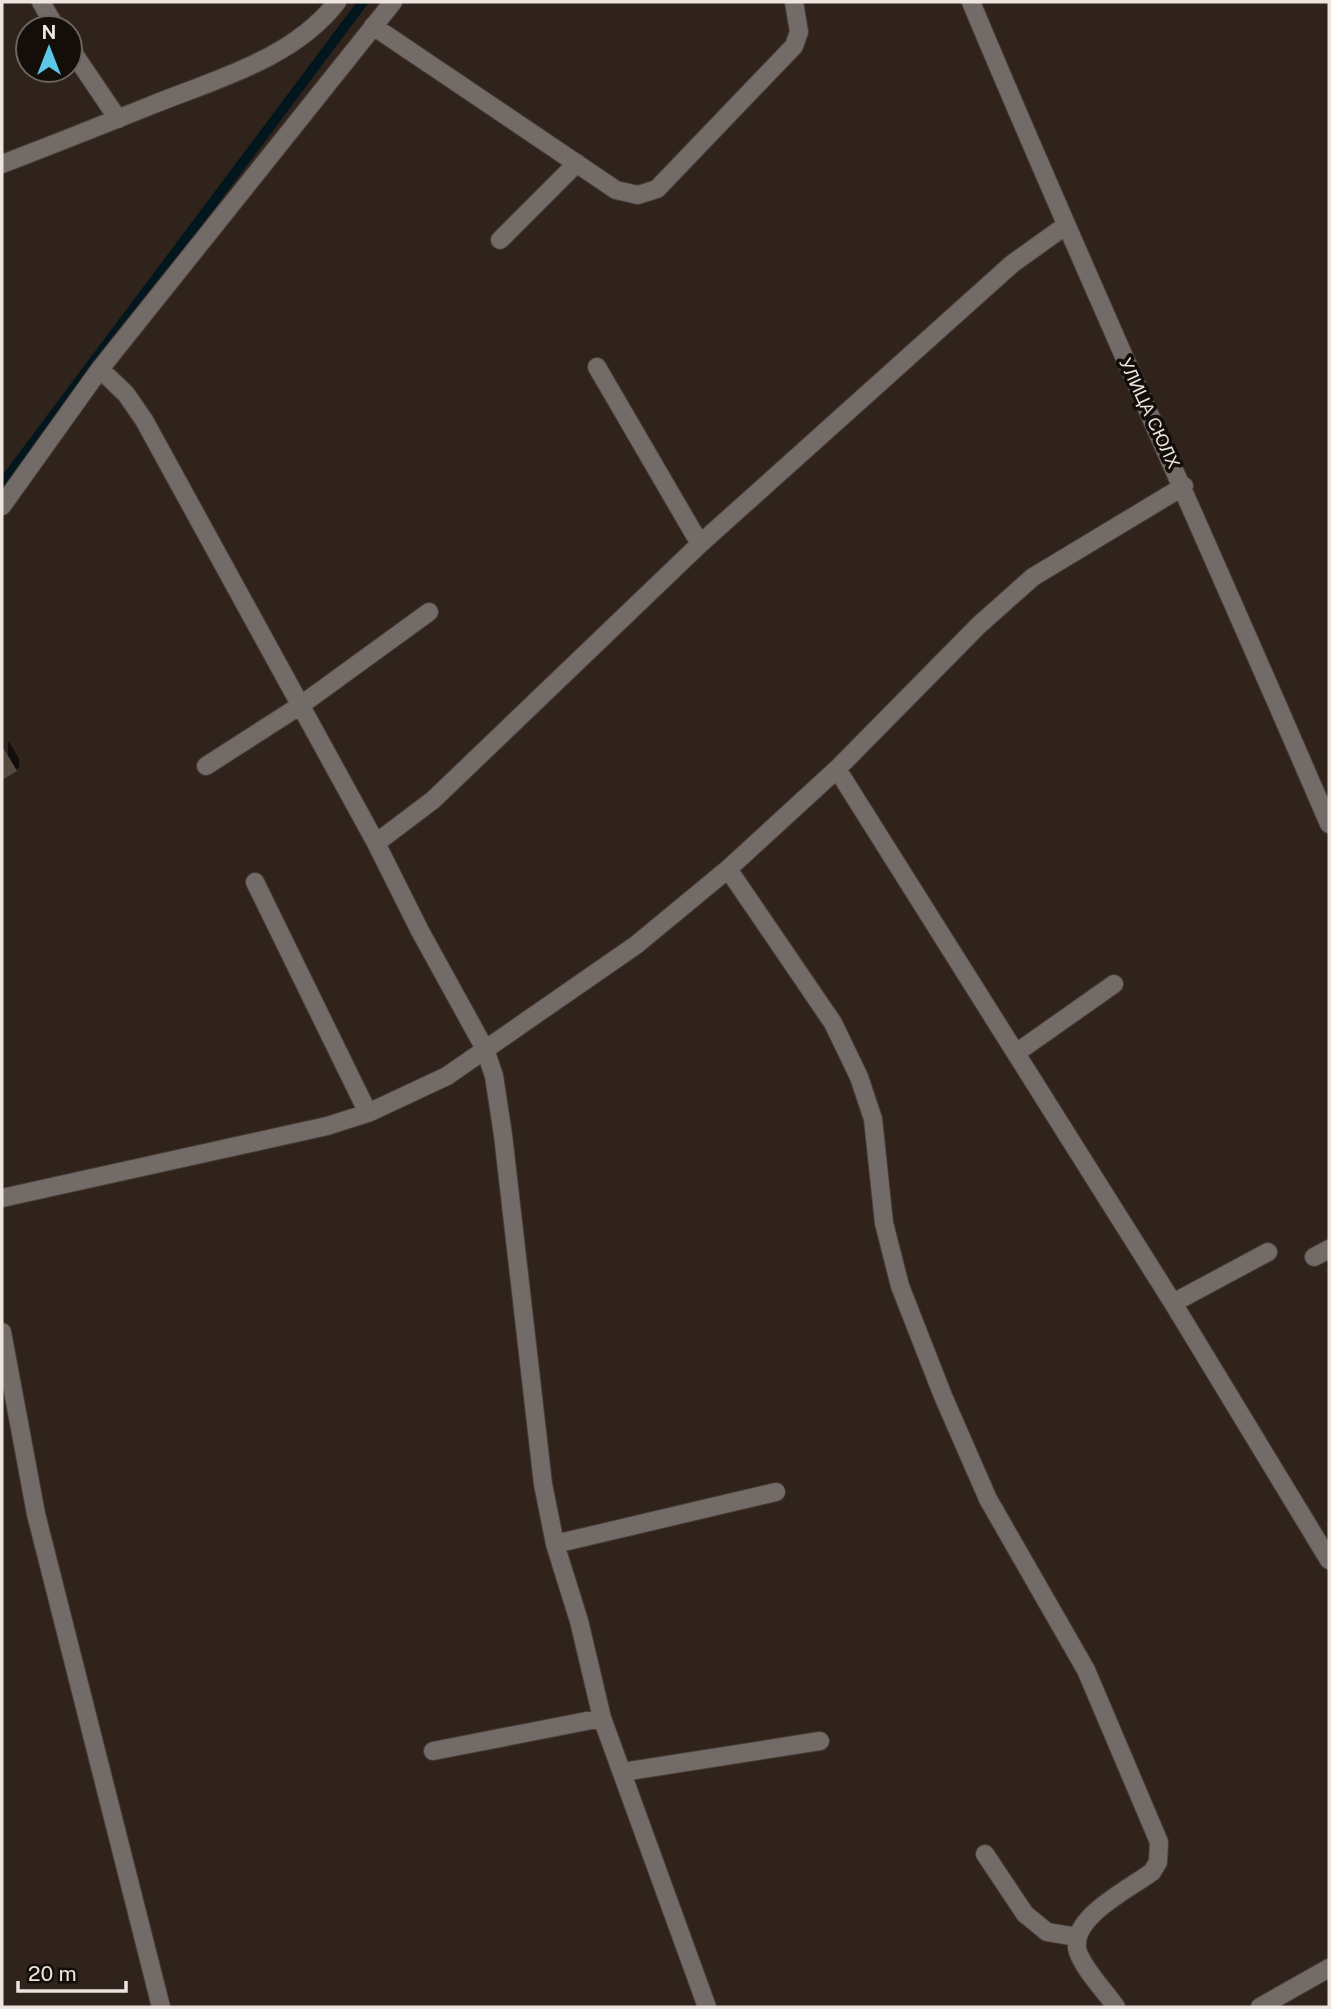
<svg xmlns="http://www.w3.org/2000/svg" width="1331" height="2009" viewBox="0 0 1331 2009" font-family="'Public Sans',sans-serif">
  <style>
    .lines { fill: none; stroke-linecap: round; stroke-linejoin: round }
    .stream { stroke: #02161d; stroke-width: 10 }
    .building { fill: #574941; filter: url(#shadow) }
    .minor-casing { stroke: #4a3e37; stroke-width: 20 }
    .minor { stroke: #726b67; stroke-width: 18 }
    .labels { text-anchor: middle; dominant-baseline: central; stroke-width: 7; stroke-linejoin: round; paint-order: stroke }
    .street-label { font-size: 18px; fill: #eee5e0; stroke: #130e0a }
  </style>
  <defs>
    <filter id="shadow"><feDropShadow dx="6" dy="-6" stdDeviation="0" flood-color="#0009"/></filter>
  </defs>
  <rect width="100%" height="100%" fill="#2f231c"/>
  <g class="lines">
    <!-- stream -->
    <path class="stream" d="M2,484l361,-482"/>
  </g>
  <!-- building -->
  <path class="building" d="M2,746l15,25 -15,9z"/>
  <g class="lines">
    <defs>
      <path id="minor" d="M41,2l15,26
        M971,2c115,275 240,547 358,822
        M373,26l243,164 22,5 19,-6 137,-143 5,-14 -5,-30
        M70,48l48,71
        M2,164c50,-19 100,-39 150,-59 64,-26 141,-46 185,-103
        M500,240l77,-77
        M597,367l103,177
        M100,369l26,25 18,26 232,423 44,88 65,118 9,27 9,59 40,349 12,60 24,77 23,97 105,289
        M2,506l98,-137 293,-367
        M206,766l95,-61 128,-93
        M837,769l336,534 156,257
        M376,843l57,-43 267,-256 312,-280 53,-38
        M728,869l105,154 26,54 14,42 11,104 16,63 43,110 45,103 98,171 73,172 -1,20 -6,10c-23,17 -85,47 -74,80 7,19 27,39 38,55
        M255,882l113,231
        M1016,1053l98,-69
        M2,1198l325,-72 41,-13 79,-37 189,-131 92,-76 109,-100 142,-144 54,-48 151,-91
        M1314,1257l15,-8
        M1173,1303l95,-51
        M2,1332l34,182 125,493
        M555,1544l221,-52
        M433,1751l169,-33
        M623,1772l197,-31
        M985,1854l40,60 22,18 30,5
        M1260,2007l69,-39"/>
    </defs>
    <!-- minor casing -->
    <use href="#minor" class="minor-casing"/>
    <!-- minor -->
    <use href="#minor" class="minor"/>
  </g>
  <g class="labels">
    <!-- street labels -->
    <g class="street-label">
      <text transform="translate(1150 413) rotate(65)">УЛИЦА СЮЛХ</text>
    </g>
  </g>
  <!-- border -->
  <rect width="1331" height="2009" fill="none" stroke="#eee5e0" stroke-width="7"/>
  <!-- north arrow -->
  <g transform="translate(49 49)"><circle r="33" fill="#130e0a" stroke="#6b6460" stroke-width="2"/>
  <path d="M0-5L12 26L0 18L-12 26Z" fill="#5dc7e8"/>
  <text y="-10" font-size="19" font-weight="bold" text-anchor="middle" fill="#eee5e0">N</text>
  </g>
  <!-- scale -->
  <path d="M18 1981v10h108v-10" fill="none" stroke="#eee5e0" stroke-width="3.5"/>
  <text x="28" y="1981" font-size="21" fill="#eee5e0" stroke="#130e0a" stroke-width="5" paint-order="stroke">20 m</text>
</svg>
